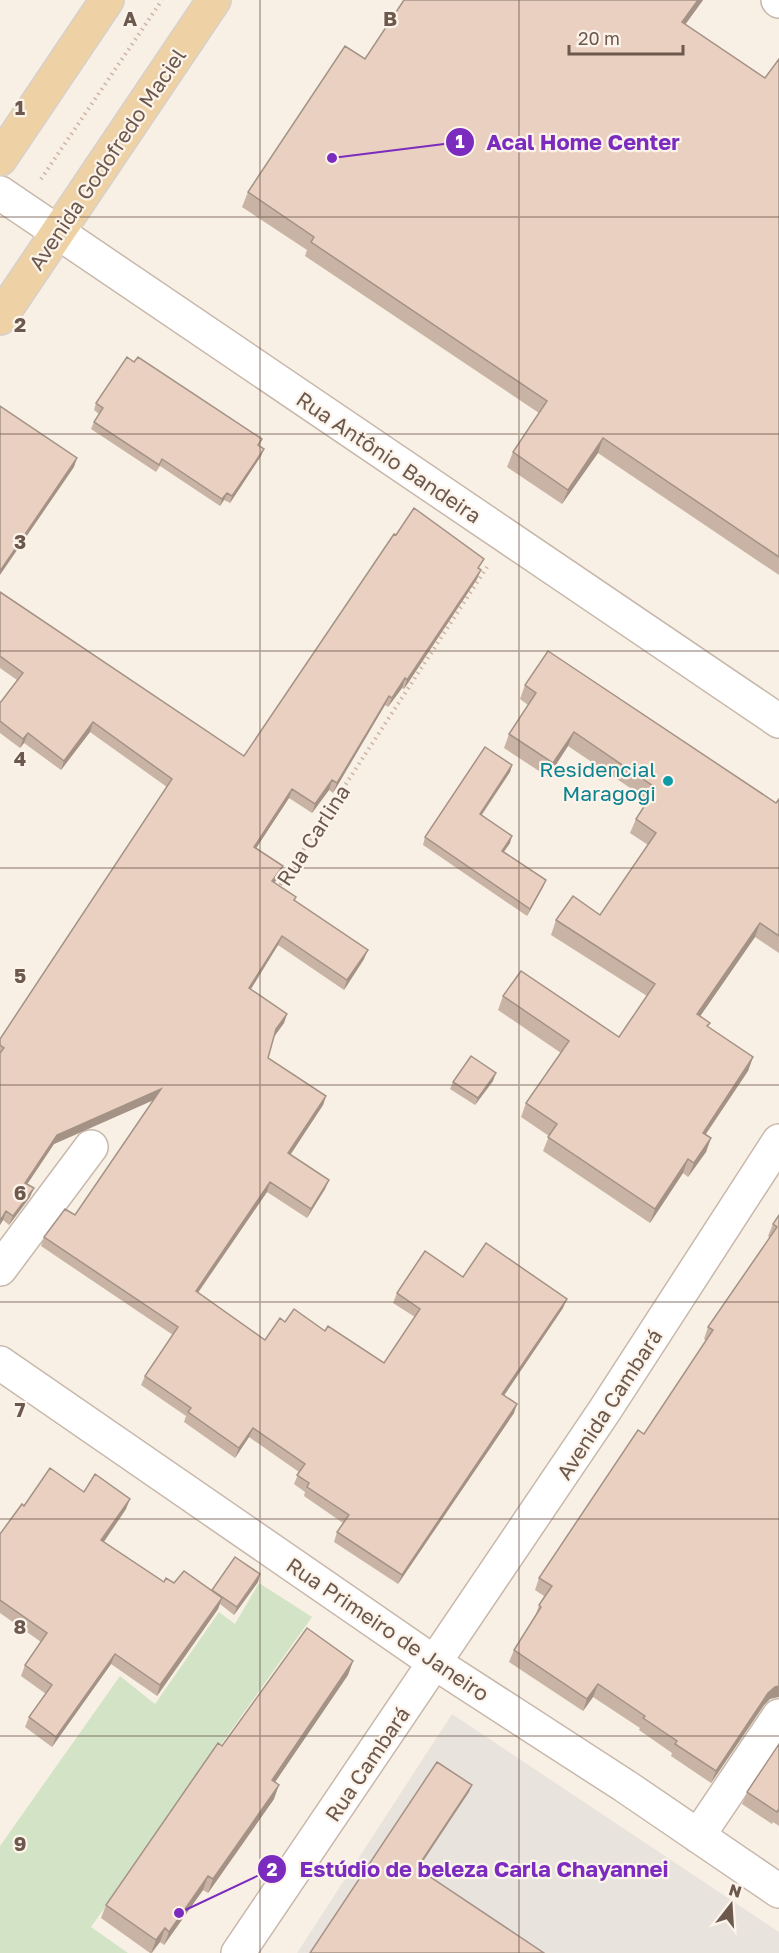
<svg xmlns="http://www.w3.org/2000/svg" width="779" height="1953" viewBox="0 0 779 1953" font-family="'Golos Text',sans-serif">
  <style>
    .industrial { fill: #e9e3de }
    .green { fill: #d2e4c5 }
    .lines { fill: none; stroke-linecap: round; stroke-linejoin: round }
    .minor-casing { stroke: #c8b8ac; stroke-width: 36 }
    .major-casing { stroke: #d6d0cd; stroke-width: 36 }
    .path { stroke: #ceb3a3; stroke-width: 4; stroke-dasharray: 1.5 4.5; stroke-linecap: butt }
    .minor { stroke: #fff; stroke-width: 33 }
    .major { stroke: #eed2a5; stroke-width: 33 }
    .wall { fill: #c9b3a5 }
    .shaded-wall { fill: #a49286 }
    .building { fill: #ead0c0; stroke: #a49286; stroke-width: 1.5 }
    .grid { fill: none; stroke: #6d584d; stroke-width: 1.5; stroke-opacity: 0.55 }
    .culture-dot { fill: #0f9aa8; stroke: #fcf4ea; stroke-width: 2 }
    .labels { text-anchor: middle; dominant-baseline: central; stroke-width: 4.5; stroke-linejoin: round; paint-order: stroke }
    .street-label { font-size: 21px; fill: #6d584d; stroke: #fcf4ea }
    .culture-label { font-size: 21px; fill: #0d838f; stroke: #fcf4ea; text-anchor: end }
    .grid-label { font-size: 20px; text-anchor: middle; font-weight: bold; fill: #6d584d; stroke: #fcf4ea; stroke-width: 4.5; stroke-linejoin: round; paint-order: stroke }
    .leader { fill: none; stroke: #7b2cbf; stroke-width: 2 }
    .callout-dot { fill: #7b2cbf; stroke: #fcf4ea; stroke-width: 2 }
    .mark-label { font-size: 18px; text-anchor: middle; font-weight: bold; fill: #fff }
    .callout-label { font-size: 22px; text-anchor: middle; font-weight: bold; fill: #7b2cbf; stroke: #fcf4ea; stroke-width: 4.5; stroke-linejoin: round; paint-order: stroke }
  </style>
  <rect width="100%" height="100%" fill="#f8f0e4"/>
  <!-- industrial -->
  <path class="industrial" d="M452,1714l327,218v21h-482z"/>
  <!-- green -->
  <path class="green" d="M259,1583l53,34 -221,310 37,26h-128v-107l120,-170 35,28 64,-92 16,12z"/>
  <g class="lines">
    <defs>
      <path id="minor" d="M778,0l1,1
        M0,193l779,528
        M0,1269l91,-122
        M0,1363l435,300 190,123 154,105
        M698,1836l81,-120
        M238,1953l367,-543 174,-269"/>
      <path id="major" d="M0,159l107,-159
        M0,318l214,-318"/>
    </defs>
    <!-- minor casing -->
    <use href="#minor" class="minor-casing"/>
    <!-- major casing -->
    <use href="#major" class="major-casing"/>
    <!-- path -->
    <path class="path" d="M41,179l121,-179
      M277,890l210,-323"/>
    <!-- minor -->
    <use href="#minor" class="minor"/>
    <!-- major -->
    <use href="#major" class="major"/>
  </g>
  <!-- wall -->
  <path class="wall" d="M404,0h299l-18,25 80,53 14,-19v516l-181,-122 -36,51 -55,-37 6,-15 26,-39 -234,-157 2,-6 -65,-43 6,-15 117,-133z
    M96,403l166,36 -3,7 5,3 -3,7 -31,47 -6,-3 -4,6 -60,-40 -4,6 -65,-43 3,-7 5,-8 -5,-4z
    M481,568l-4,11 -73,110 -2,-1 -14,19 -3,-2 -52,88 -4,-3 -17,23 -23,-15 -33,50 27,18 -4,10 -5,7 90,76 -20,31 -66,-45 -27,44 36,25 -3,9 -10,14 -6,21 58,38 -3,9 -33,50 39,25 -4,9 -18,29 -40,-26 -69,101 67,47 20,-18 40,9 59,32 31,-46 -22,-14 4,-10 66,-16 100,31 -59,87 10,18 -116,171 -64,-42 3,-10 6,-9 -39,-27 1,-4 -11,-8 5,-12 -50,-35 -14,21 -51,-36 2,-6 -45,-31 4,-9 28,-41 -132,-89 3,-9 31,-22 79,-115 -100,44 -27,40 3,13 -21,28 -6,-5 -3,5v-186l167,-252 -77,-55 -29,38 -37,-27 -4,5 -20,-15v-30l17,-23 -17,-12v-76l244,164z
    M525,685l251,118 3,-4v154l-24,-16 -55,79 8,11 45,30 -5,14 -42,63 5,4 -5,14 -18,25 -5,-4 -33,50 -107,-72 6,-15 -28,-19 5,-14 35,-50 -63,-43 5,-14 116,41 28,-41 -96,-61 5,-15 44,-5 48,-70 -18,-12 6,-14 12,-19 -80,-54 -20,31 -44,-29 5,-14 19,-29 -8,-6z
    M512,765l-2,7 -28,43 28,28 -6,9 42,28 -3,7 -16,29 -104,-71 2,-8z
    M493,1081l-18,24 -25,-16 3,-7z
    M779,1215l-9,484 -6,6 -53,78 -40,-27 1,-3 -33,-23 1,-2 -47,-31 -10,14 -74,-49 5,-12 21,-33 4,-12 5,-9 -9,-6 4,-12 105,-144 62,-93 -2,-2 4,-12 62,-89 -2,-2 5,-12z
    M84,1492l42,17 -22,33 60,40 47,9 1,-1 48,-16 -2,8 -24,33 -14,-11 -2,5 -61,87 -46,-32 -59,83 -27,-20 4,-10 17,-23 -25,-18 4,-11 16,-23 -41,-29v-79l24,-28z
    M353,1661l-5,14 -73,107 -1,17 -66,94 -5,-3 -39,55 -4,-3 -8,11h-2l-49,-35 5,-13 116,-159z
    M779,1744v82l-6,-4 -1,2 -30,-20 5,-12z"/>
  <!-- shaded-wall -->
  <path class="shaded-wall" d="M698,0h5l-27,37 6,-15z
    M603,438l-5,15 -36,51 6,-14z
    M264,449l-3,7 -31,47 2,-7z
    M77,458l-3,9 -74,108v-4z
    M227,493l-3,7 -4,6 2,-7z
    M481,570l-4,9 -73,110 3,-9z
    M405,678l-3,10 -14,19 4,-9z
    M389,696l-4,9 -52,88 4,-10z
    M93,722l-3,10 -29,38 3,-9z
    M574,732l-6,14 -20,31 5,-14z
    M28,733l-4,10 -4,5 3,-9z
    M512,765l-2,7 -33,49 3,-7z
    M332,780l-3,10 -17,23 3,-9z
    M292,789l-3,9 -38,58 3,-9z
    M512,836l-2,7 -11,15 3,-7z
    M283,866l-4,10 -10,15 3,-10z
    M546,880l-3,7 -16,29 3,-7z
    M760,923l-5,14 -63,91 5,-14z
    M282,936l-4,9 -32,52 3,-9z
    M368,950l-4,9 -20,31 3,-10z
    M287,1014l-3,9 -11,15 3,-9z
    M753,1057l-5,14 -51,76 6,-14z
    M496,1073l-3,8 -18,24 3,-7z
    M161,1089l-3,9 -104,46 -32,48 3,-9 32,-48z
    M326,1096l-3,9 -38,58 3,-10z
    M711,1138l-5,14 -18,25 6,-14z
    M688,1159l-5,14 -33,50 5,-14z
    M329,1180l-4,9 -18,29 4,-9z
    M270,1182l-3,10 -75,109 4,-10z
    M34,1188l-4,9 -21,28 4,-9z
    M6,1211l-3,9 -3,5v-4z
    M567,1299l-4,9 -64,95 3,-9z
    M517,1404l-3,9 -116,171 4,-9z
    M253,1428l-4,9 -14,21 4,-10z
    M130,1499l-4,10 -28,41 3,-10z
    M260,1574l-2,8 -24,33 3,-8z
    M222,1598l-4,11 -61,87 3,-11z
    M115,1654l-4,10 -59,83 4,-10z
    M353,1661l-5,14 -81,119 5,-14z
    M598,1684l-5,13 -10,14 4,-12z
    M779,1686v11l-9,2 -6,6 -53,78 5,-12 52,-78 7,-6z
    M279,1785l-5,14 -66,94 5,-14z
    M472,1785l-3,7 -55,83 3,-7z
    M208,1876l-5,14 -39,55 5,-13z
    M165,1928l-5,14 -9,11 5,-13z"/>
  <!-- building -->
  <path class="building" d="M404,0h294l-16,22 83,56 14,-19v498l-176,-119 -35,52 -55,-38 34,-51 -236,-159 3,-5 -66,-45 97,-146 20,13z
    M127,357l7,5 4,-5 124,82 -4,6 6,4 -32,47 -5,-3 -5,6 -60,-40 -3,6 -65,-43 9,-14 -7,-5z
    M0,406l77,52 -77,113z
    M414,508l70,51 -6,9 3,2 -74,110 -2,-2 -13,20 -3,-2 -52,87 -5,-3 -17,24 -23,-15 -38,58 29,19 -11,15 24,16 -2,3 74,50 -21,30 -65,-44 -33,52 38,26 -11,15 -8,29 58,38 -38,57 41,27 -18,29 -41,-27 -74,109 69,49 15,-22 5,4 9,-13 31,22 3,-5 56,37 36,-54 -23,-16 28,-42 38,26 23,-34 81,56 -65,95 15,10 -115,171 -65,-43 12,-17 -42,-28 2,-4 -12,-8 8,-11 -52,-36 -14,20 -51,-36 3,-4 -46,-32 33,-49 -134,-90 21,-28 10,6 86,-126 -104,46 -32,48 9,5 -21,28 -7,-5 -6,10v-168l4,-5 -4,-3v-6l172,-260 -79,-57 -29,39 -36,-28 -5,6 -23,-18v-18l23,-30 -23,-17v-64l244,164 150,-222 2,1z
    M548,651l228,152 3,-4v137l-19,-13 -63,91 13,9 -3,3 46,31 -50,76 8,5 -17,25 -6,-4 -33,50 -107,-72 9,-13 -31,-21 43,-62 -66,-45 18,-25 98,66 36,-53 -99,-64 17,-24 27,19 56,-82 -20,-14 20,-31 -82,-56 -21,31 -44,-29 27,-41 -11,-8z
    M485,747l27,18 -32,49 32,22 -10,15 44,29 -16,29 -105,-72z
    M471,1056l25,17 -18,25 -25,-16z
    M779,1215v471l-4,1 -7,6 -52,78 -41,-27 2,-3 -34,-23 2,-2 -47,-32 -11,15 -73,-49 27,-43 -2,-2 13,-19 -13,-8 99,-148 6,4 69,-104 -5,-3 69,-100 -4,-3z
    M50,1468l34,24 11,-18 35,25 -29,41 63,42 2,-4 8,5 10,-12 38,27 -62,87 -45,-31 -59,83 -27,-20 23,-32 -27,-20 22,-32 -47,-33v-66l22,-30 2,2z
    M235,1557l25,17 -23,33 -25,-17z
    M307,1628l46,33 -81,119 7,5 -66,94 -5,-3 -39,56 -4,-4 -9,12 -50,-35 112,-162 4,3z
    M779,1744v67l-1,-1 -1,2 -30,-20z
    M437,1762l35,23 -55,83 127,85h-234z"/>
  <!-- grid -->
  <path class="grid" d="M260,0v1953M519,0v1953M0,217h779M0,434h779M0,651h779M0,868h779M0,1085h779M0,1302h779M0,1519h779M0,1736h779"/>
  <!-- markers -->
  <circle class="culture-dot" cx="668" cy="781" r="6"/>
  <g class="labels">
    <!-- street labels -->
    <g class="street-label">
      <text transform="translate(107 159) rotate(-56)">Avenida Godofredo Maciel</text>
      <text transform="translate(389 457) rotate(34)">Rua Antônio Bandeira</text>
      <text transform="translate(313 835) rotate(-57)">Rua Carlina</text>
      <text transform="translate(609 1404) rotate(-57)">Avenida Cambará</text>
      <text transform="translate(388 1629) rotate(34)">Rua Primeiro de Janeiro</text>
      <text transform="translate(367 1764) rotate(-56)">Rua Cambará</text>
    </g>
    <!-- culture labels -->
    <g class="culture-label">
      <text x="656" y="769">Residencial<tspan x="656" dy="24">Maragogi</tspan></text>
    </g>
  </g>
  <g class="grid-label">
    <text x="130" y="26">A</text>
    <text x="390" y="26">B</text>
    <text x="20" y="115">1</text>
    <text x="20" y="332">2</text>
    <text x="20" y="549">3</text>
    <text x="20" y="766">4</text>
    <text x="20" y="983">5</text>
    <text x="20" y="1200">6</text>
    <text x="20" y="1417">7</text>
    <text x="20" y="1634">8</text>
    <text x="20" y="1851">9</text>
  </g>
  <!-- callouts -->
  <path class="leader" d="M332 158L460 142M179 1913L272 1869"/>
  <g class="callout-dot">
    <circle cx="332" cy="158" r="6"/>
    <circle cx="179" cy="1913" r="6"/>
    <circle cx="460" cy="142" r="15"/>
    <circle cx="272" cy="1869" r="15"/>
  </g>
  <g class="mark-label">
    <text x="460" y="148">1</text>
    <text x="272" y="1876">2</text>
  </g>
  <g class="callout-label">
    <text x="583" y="150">Acal Home Center</text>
    <text x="484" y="1877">Estúdio de beleza Carla Chayannei</text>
  </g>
  <!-- north arrow -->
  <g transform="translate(731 1905) rotate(17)" stroke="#fcf4ea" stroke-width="4.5" paint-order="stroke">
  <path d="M0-4.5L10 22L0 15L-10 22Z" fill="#6d584d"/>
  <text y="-9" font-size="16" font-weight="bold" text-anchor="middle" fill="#6d584d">N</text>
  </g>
  <!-- scale -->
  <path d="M569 45v9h114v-9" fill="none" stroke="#6d584d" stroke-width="3"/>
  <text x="578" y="45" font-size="18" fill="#6d584d" stroke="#fcf4ea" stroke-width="4.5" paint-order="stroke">20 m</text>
</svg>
